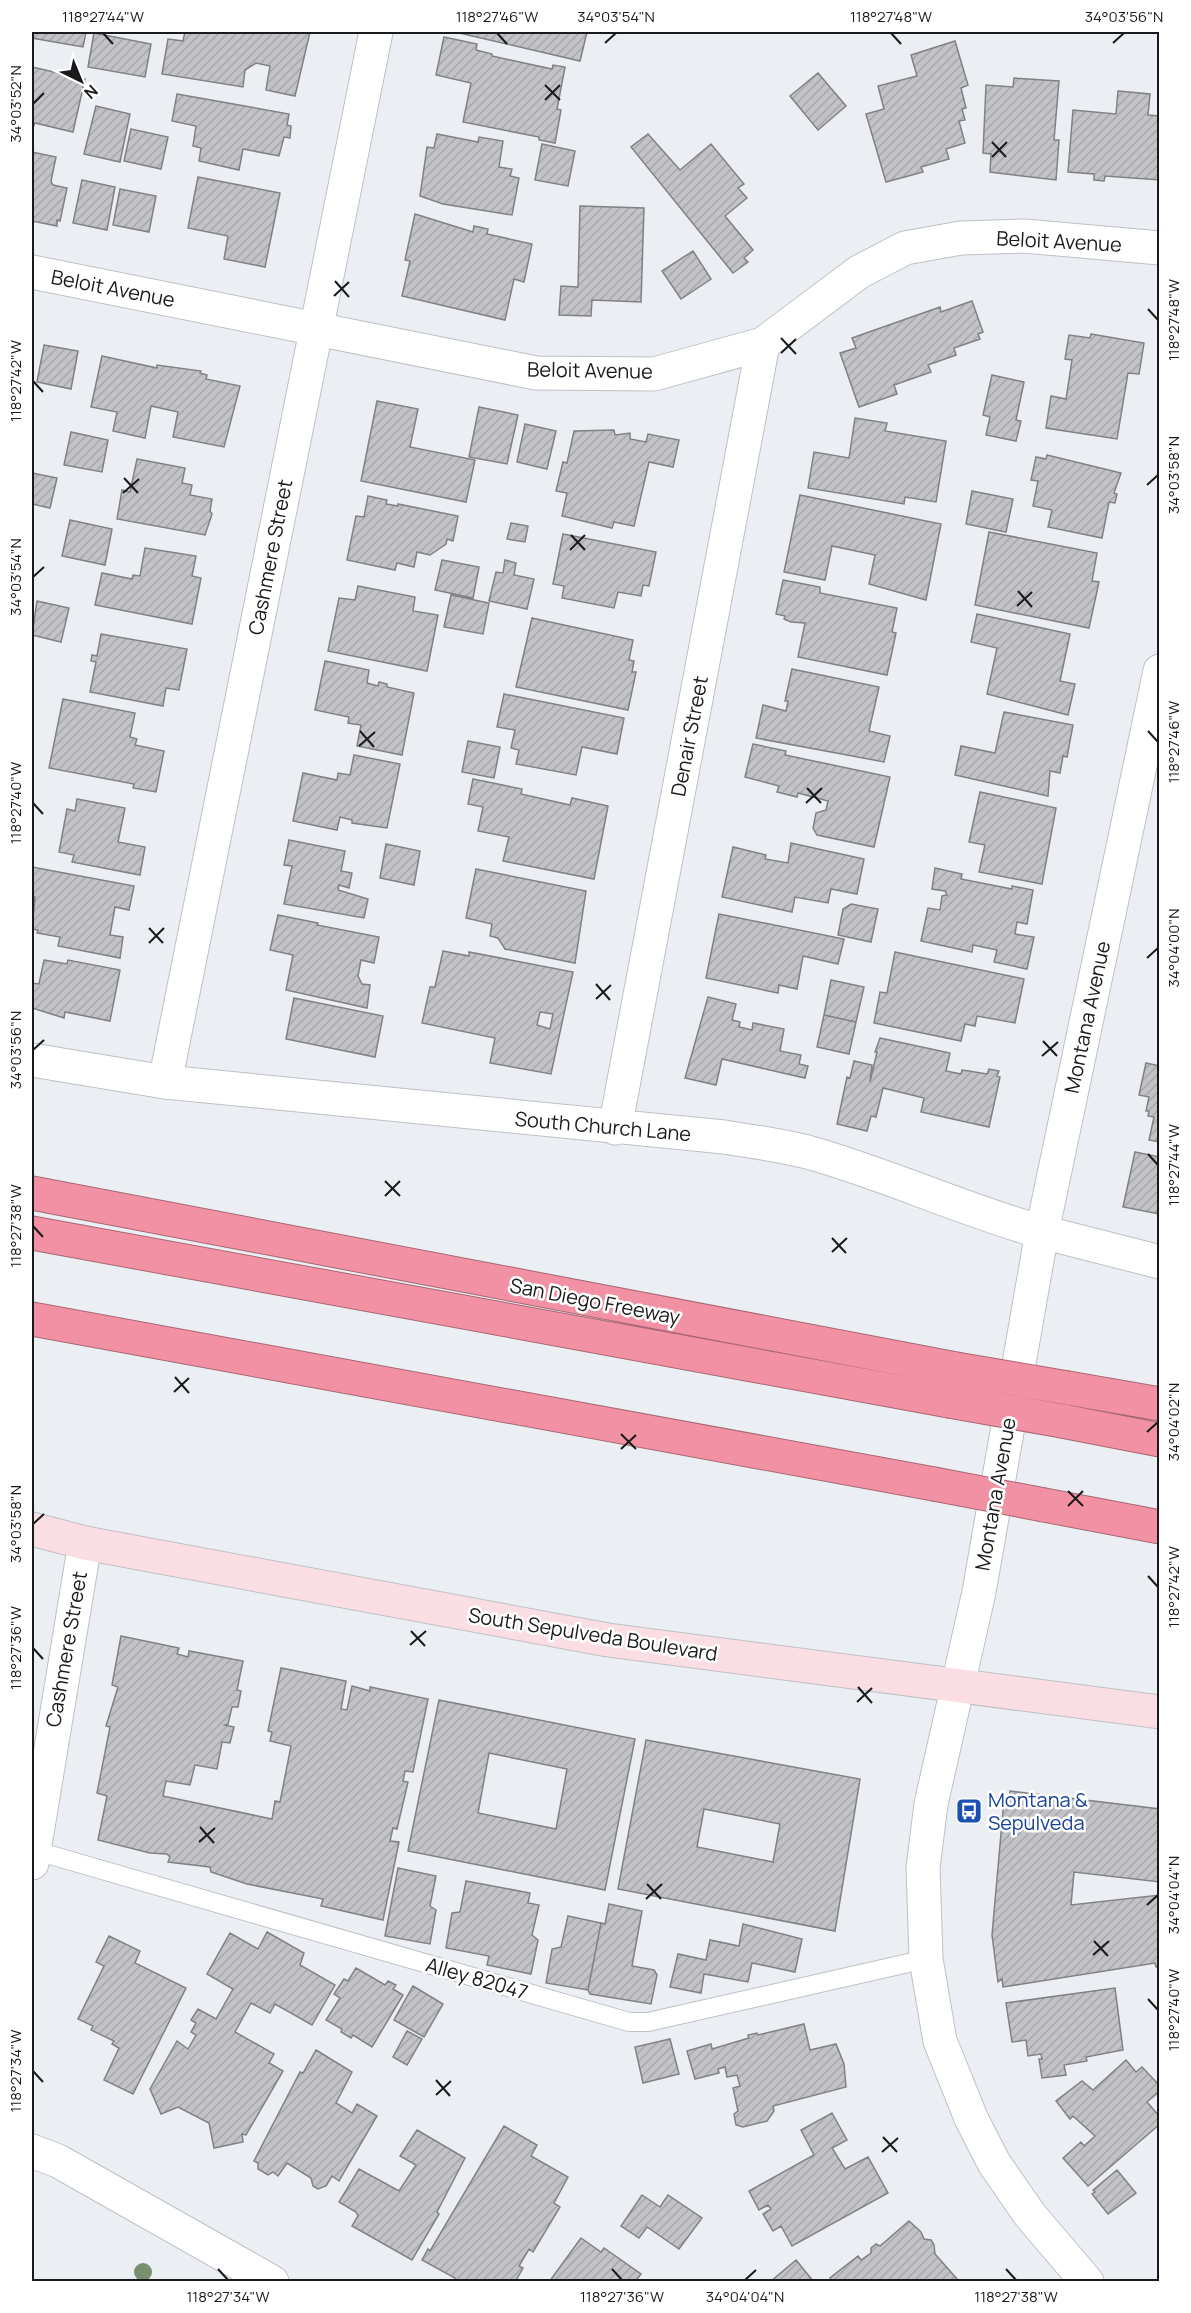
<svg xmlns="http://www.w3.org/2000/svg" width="1191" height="2313" viewBox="0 0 1191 2313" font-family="Manrope,sans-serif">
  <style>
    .building { fill: url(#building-hatch); stroke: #818085; stroke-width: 1.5; fill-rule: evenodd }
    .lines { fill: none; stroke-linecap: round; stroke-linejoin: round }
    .service-casing { stroke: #bec0c5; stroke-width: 20 }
    .minor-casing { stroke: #bec0c5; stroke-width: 35 }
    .tertiary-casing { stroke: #bec0c5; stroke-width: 35 }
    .secondary-casing { stroke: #bec0c5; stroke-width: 35 }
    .motorway-casing { stroke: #a76774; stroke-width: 35 }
    .service { stroke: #fff; stroke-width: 18 }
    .minor { stroke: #fff; stroke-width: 33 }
    .tertiary { stroke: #fff; stroke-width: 33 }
    .secondary { stroke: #fbdee4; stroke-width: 33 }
    .motorway { stroke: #f391a4; stroke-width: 33 }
    .motorway-bridge-casing { stroke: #a76774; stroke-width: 35; stroke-linecap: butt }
    .motorway-bridge { stroke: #f391a4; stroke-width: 33 }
    .tree { fill: #78906f }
    .ticks { fill: none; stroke: #191a1b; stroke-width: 2 }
    .labels { text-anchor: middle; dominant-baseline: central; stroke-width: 5; stroke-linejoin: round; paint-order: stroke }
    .street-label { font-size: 20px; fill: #191a1b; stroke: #fff }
    .transit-label { font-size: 20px; fill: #164399; stroke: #fff; text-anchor: start }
    .neatline { fill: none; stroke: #191a1b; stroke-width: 2 }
    .ticks-label { font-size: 15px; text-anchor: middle; fill: #191a1b }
  </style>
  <defs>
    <pattern id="building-hatch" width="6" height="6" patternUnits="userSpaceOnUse" patternTransform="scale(1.5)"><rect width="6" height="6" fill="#c3c2c7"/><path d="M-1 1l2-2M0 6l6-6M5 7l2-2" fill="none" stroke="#a7a6aa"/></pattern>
  </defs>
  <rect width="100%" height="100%" fill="#ebeef2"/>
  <!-- building -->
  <path class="building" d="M32,32h54l-3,15 -51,-9z
    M185,32h125l-15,64 -29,-6 4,-24 -14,-3 -11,7 -2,17 -81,-13 6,-35 15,2z
    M455,32h132l-7,29z
    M94,33l57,11 -6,33 -57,-10z
    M444,37l33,7 -1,6 16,4v2l60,13 1,-4 12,2 -8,42 4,1 -6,33 -16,-3v-3l-76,-15 8,-39 -35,-8z
    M955,41l13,44 -7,3 5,20 -4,1 3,11 -6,1 6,22 -19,6 3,10 -28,8 2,5 -37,10 -20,-68 18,-5 -6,-23 39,-10 -6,-21z
    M32,67l53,12 -12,53 -38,-9 -3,7z
    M818,73l28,33 -28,24 -28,-34z
    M1014,78l45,3 -5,59h5l-3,40 -66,-8 1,-18 -8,-1 3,-68 27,2z
    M1118,91l32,3 -2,21 12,1v64l-55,-4 -1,5 -10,-1v-6l-26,-2 5,-62 43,4z
    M177,94l112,20 -2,11 4,1 -1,12 -6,-1 -5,19 -36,-7 -4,21 -40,-9 2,-13 -8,-2 3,-20 -24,-5z
    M96,106l34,8 -10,48 -36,-8z
    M131,129l37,8 -7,32 -37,-8z
    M437,134l41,8 1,-5 24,4 -4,26 13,2 -2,7 9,2 -7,37 -69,-11 -23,-8 7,-49 7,1z
    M648,134l32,36 31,-26 33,40 -6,4 9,10 -22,18 28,34 -9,8 4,4 -15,11 -102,-126z
    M542,144l33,7 -7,35 -33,-6z
    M32,152l24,5 -5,24 2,4 14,3 -7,33 -3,-1v6l-25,-5z
    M198,177l82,16 -15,74 -41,-8 4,-23 -40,-8z
    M82,180l33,7 -8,43 -34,-7z
    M120,189l36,7 -7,36 -36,-7z
    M580,206l64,2 -3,94 -49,-2 -1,16 -32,-1 2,-29 17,1z
    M415,214l58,18 1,-6 14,3 -1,5 45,10 -8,38 -10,-3 -9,41 -103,-24 8,-35 -5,-1z
    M693,251l18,28 -30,20 -19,-28z
    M972,301l11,31 -5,2 2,5 -26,9 2,7 -28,10 3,7 -37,13 3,9 -38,13 -19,-54 16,-5 -4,-10 88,-31 1,5z
    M1091,334l53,9 -5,31 -11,-1 -11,66 -71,-11 5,-32 15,3 6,-39 -7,-1 4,-24 21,3z
    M44,345l34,6 -7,38 -34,-7z
    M102,356l55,12v-3l44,6 -1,2 7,2 -1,4 34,7 -16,61 -51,-10 5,-25 -27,-6 -6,32 -32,-7 4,-19 -26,-5z
    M992,375l32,7 -8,38 5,1 -5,20 -30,-6 4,-18 -7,-2z
    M377,401l41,8 -8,38 65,13 -9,42 -105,-21z
    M479,407l39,8 -11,49 -38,-7z
    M855,418l32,5 -2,8 61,10 -10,61 -31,-5 -1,7 -96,-16 6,-36 35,6z
    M525,424l31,7 -9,38 -30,-7z
    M614,430l1,5 15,-2v6l16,3 2,-8 31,6 -6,27 -24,-5 -15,64 -20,-4 -2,6 -50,-12 5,-23 -11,-2 7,-29 4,1 7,-32z
    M71,432l37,8 -6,32 -38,-7z
    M1047,455l74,18 -7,20 3,1 -2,9 -6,-1 -7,36 -54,-11 4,-17 -19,-4 5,-25 -7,-1 5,-23 10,2z
    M137,459l48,9 -3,15 10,2 -2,10 22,4 -2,12 2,3 -7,21 -88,-16 5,-29 8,2z
    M32,473l25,5 -7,30 -18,-4z
    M972,491l41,8 -7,33 -40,-8z
    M800,495l141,29 -15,76 -57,-16 6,-29 -43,-9 -7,34 -41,-8z
    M368,496l19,4 -1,4 12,2v-2l60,12 -5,25 -6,-2 -1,5 -16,11 -13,-3 -3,15 -17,-4 -2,7 -48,-10 9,-44 8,1z
    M70,520l42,9 -7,36 -43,-9z
    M511,523l17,3 -3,16 -18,-3z
    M989,532l108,21 -5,28 7,1 -10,46 -114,-23z
    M563,534l93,18 -7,34 -6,-1 -2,11 -23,-4 -4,16 -52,-10 2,-12 -11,-2z
    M145,548l51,8 -4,20 9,2 -9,46 -97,-19 7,-32 30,6 1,-4 7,1z
    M442,560l37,7 -6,31 -38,-8z
    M505,560l11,3 -2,12 20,4 -7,30 -38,-8 7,-29 7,1z
    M783,580l37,7v6l77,15 -5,24 4,1 -9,42 -89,-18 7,-34 -14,-1 -7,-3 1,-3 -9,-2z
    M358,586l57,11 -2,14 25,4 -11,56 -99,-20 11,-53 16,2z
    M451,595l38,8 -6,31 -39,-7z
    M37,601l32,7 -8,34 -29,-7z
    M977,614l93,20 -10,47 15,3 -7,31 -81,-21 10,-46 -26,-6z
    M532,618l101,22 -4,20 5,1 -2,11h4l-8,38 -112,-23z
    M101,634l86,15 -8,41 -13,-2 -3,18 -73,-14 6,-30 -5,-1 1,-6 5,1z
    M325,661l44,9 -2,13 11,3 1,-4 8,2v3l27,6 -12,62 -45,-9 4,-21 -13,-2 1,-6 -34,-7z
    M792,669l87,18 -10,44 21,5 -6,26 -128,-24 7,-33 23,6 2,-10h-3z
    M504,694l120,24 -7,36 -35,-7 -6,28 -60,-11 3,-14 -8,-2 4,-18 -18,-3z
    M63,699l72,14 -5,24 7,2 -2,6 29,6 -8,41 -23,-4 1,-4 -85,-16z
    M1004,712l69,13 -6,32 -4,-1 -3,17 -10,-2 -2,25 -93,-21 6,-29 34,7z
    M468,741l32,6 -6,31 -32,-6z
    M753,744l33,7 -1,4 105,22 -16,70 -57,-12 -4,-7 3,-15 10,-3 2,-9 -30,-8 -1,4 -20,-5 2,-6 -34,-9z
    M354,755l46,9 -13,64 -35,-5v-3l-12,-3 -3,13 -44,-9 10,-48 34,7 1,-7 12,2z
    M473,779l49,10 -1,5 49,11 2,-7 36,8 -14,73 -91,-18 6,-24 -31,-6 5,-24 -15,-3z
    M980,792l76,16 -14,76 -63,-12 6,-27 -16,-3z
    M77,799l48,9 -7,34 27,5 -5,28 -68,-13 2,-7 -15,-3 8,-43 8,2z
    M289,840l56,11 -4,20 11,2 -3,15 -10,-3 -1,5 30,9 -4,19 -80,-14 8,-38 -8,-1z
    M791,843l73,16 -7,35 -26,-5 -3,14 -33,-6 -3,15 -70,-15 11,-50 33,8 -1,4 23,4z
    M386,844l34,7 -6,34 -34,-7z
    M32,867l102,19 -5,24 -14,-3 -5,28 13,2 -3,21 -62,-12 2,-9 -23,-4 1,-3 -6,-1 3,-32 -3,-1z
    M935,868l27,6 -1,5 51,10v-3l21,4 -6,34 -10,-2 -2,12 19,3 -7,32 -33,-7 3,-12 -24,-5 -1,7 -51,-11 7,-33 12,2 2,-14 5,-1 -2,-4 -13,-2z
    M476,869l110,22 -11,72 -70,-14 -7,-11 -8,-2 2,-12 -26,-6z
    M851,904l27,5 -7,33 -33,-7 5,-26z
    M719,914l125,25 -6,25 -35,-8 -6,33 -18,-4 -1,8 -72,-15z
    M278,915l40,8 -1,2 62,12 -5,26 -13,-3 -3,16 4,8 8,1 -3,23 -81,-18 7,-35 -23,-5z
    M443,951l26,5v-4l104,20 -22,102 -61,-11 5,-25 -73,-15 8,-36h5zM540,1012l13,2 -3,15 -13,-4z
    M895,952l129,27 -9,44 -38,-7 -2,10 -10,-2 -4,17 -87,-18 6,-31 7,1z
    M44,960l23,4 1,-4 52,10 -10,51 -45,-9 -1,6 -32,-10v-25l7,1z
    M831,980l33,7 -8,35 -32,-7z
    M708,997l28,7 -4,16 8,2 -1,5 13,3 1,-7 31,6 -4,22 21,4 -2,9 9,2 -3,12 -83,-19 -6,26 -31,-7z
    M294,998l89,18 -8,41 -89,-18z
    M824,1015l32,7 -7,32 -32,-7z
    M880,1038l70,15 -4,18 15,3 1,-4 7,1 18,3 2,-5 10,2 -2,5 3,1 -11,50 -68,-15 3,-14 -41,-10 -7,29 -5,-1 -4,15 -30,-7 10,-47 3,1 4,-17 18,4 -2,17 7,-30h-2z
    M1146,1063l14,3v76l-11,-2 5,-23 -6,-1 1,-5h-3l3,-14 -10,-2z
    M1135,1152l25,5v57l-37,-7z
    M121,1636l58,12 -2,6 11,3 1,-6 54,10 -6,29 4,1 -3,16h-6l-4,17 -3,1 9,2 -4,16 -8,-1 -5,27 -22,-4 -5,20 -24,-4 -3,15 109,23 3,-18 5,1 11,-56 -21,-5 2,-9 -4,-1 13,-63 65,13 -5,28 6,1 5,-24 18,5v-4l58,12 -15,73 -8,-1 -2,10 5,1 -11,47 -4,-1 -3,13 9,1 -16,78 -62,-14 2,-7 -76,-15 -36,-12 -1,-5 -42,-5 2,-5 -3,-3 -17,-1 -52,-13 9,-44 -10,-3 13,-66 -4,-1 12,-39 -6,-2z
    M439,1700l196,39 -30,151 -197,-39zM489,1753l78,16 -11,60 -78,-16z
    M646,1740l214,39 -25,152 -217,-42zM704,1809l76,15 -7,38 -76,-15z
    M1010,1791l150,18v73l-86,-10 -3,33 89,-10v72h-4l-1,-4 -152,24 -1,-8 -4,3 -6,-47 12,-135h5z
    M398,1868l38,8 -6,30 6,4 -6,34 -45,-8z
    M466,1881l64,12 -2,10 11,2 -7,30 6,5 -7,34 -44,-9 2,-9 -43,-8 6,-35 8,-1z
    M609,1904l33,7 -10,55 22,4 3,5 -6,29 -61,-10 -2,-4 13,-67 4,1z
    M568,1916l33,7 -13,67 -42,-7 6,-34 9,-2z
    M743,1924l59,15 -7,33 -43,-9 -4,19 -44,-8 -3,19 -31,-6 8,-33 28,6 4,-20 29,6z
    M267,1932l37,21 -4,12 35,20 -23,40 -37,-21 -5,9 -19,-10 -16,29 39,22 -5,9 14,8 -37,64 -4,-1 1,8 -29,6 -5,-25 -31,-16 -17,7 -11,-25 27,-48 11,8 8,-14 -5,-3 5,-9 -5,-3 7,-11 18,10 17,-30 -26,-15 23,-41 28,16z
    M109,1936l31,15 -5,12 51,25 -53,106 -29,-14 15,-32 -7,-4 2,-3 -23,-11 2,-4 -15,-7 26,-53 -8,-4z
    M356,1968l29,17 3,-4 8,4 -3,4 10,6 -31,52 -19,-12 -2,3 -10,-6 1,-3 -16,-9 14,-22 -6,-4 10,-15 4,2z
    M413,1986l30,18 -19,33 -30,-17z
    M1115,1988l8,62 -37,7 1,4 -23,4 2,10 -24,3 -3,-19h3l-1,-5 -13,2 -2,-16 -14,2 -6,-39z
    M804,2024l6,26 26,-6 8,20 2,23 -73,19 1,5 -7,10 -24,6 -7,-2 -2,-11 4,-3 -5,-23 7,-2 -3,-11 -10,2 -2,-10 -7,2 1,4 -24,6 -8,-28 24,-7 1,5 37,-11 -1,-3 9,-2 1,2z
    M407,2031l15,8 -15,26 -14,-8z
    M670,2039l9,35 -36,9 -8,-36z
    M316,2050l36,22 -16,31 16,10 5,-9 20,12 -38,65 -7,-5 -6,10 -8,3 -5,-3 -2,-8 -24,-15 -9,13 -5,-4 -5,3 -10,-6v-6l-4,-2 46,-89 3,1z
    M1126,2060l10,12 6,-5 18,19v5l-13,11 13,15v7l-72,62 -25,-28 18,-16 3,4 11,-10 -22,-20 -3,3 -14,-18 26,-20 11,9z
    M832,2113l15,27 -15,8 13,21 23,-12 20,36 -96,53 -11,-20 -8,5 -10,-17 8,-5 -3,-4 -9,5 -10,-19 65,-36 -13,-25z
    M504,2126l33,19 -6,11 37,21 -14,26 6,4 -27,45 -4,-3 -10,17 4,2 -8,14h-62l2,-4 -33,-18 6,-11 2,2z
    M417,2130l48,28 -28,54 2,2 -27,46 -60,-34 6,-10 -2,-4 -17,-10 20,-33 40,22 17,-26 -16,-9z
    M1117,2170l19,23 -28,21 -16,-20 3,-2 -2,-2z
    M642,2195l18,12 8,-12 34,23 -23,31 -32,-22 -8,11 -18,-12z
    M909,2221l12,11 3,7 7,1 3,5 1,9 22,25 -4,3h-120l-3,-4 28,-22 3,4 10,-7v-5l5,-4 4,2z
    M581,2238l20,14 3,-4 37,26 -6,8h-86z
    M796,2260l18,22h-44z"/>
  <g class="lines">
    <defs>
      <path id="service" d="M33,1850l596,172h19l278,-63"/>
      <path id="minor" d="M32,272l504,101 118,1 109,-30 96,-72 46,-24 56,-10 63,-2 136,12
        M32,1060l133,22 559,55c29,5 59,8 87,16 78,22 152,57 231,79l118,-561
        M165,1082l211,-1050
        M615,1128l148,-784
        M32,1863l53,-320
        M32,2151l26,10 214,121"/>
      <path id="tertiary" d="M1087,2282l-57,-67 -36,-52 -23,-45 -31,-77 -14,-82 -3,-91 8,-64 48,-212 63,-360 118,30"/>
      <path id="secondary" d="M32,1529l53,14 523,97 552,72"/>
      <path id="motorway" d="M32,1193l924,176
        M32,1233l917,168
        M32,1319l902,165
        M1068,1388l92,16
        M1062,1421l98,19
        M1044,1505l116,22"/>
    </defs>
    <!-- service casing -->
    <use href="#service" class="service-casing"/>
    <!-- minor casing -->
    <use href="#minor" class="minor-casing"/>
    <!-- tertiary casing -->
    <use href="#tertiary" class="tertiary-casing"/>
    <!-- secondary casing -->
    <use href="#secondary" class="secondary-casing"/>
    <!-- motorway casing -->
    <use href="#motorway" class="motorway-casing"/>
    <!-- service -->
    <use href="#service" class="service"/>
    <!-- minor -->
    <use href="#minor" class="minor"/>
    <!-- tertiary -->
    <use href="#tertiary" class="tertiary"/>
    <!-- secondary -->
    <use href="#secondary" class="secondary"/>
    <!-- motorway -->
    <use href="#motorway" class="motorway"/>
    <defs>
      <path id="motorway-bridge" d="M956,1369l112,19
        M949,1401l113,20
        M934,1484l110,21"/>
    </defs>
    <!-- motorway-bridge casing -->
    <use href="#motorway-bridge" class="motorway-bridge-casing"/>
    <!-- motorway-bridge -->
    <use href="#motorway-bridge" class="motorway-bridge"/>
  </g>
  <!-- trees -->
  <circle class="tree" cx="143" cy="2272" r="9"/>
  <!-- ticks -->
  <path class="ticks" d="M103,33l10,11M497,33l10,11M891,33l10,11M605,43l11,-10M1113,43l11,-10M545,85l15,15M545,100l15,-15M33,104l11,-11M992,142l14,15M992,157l15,-15M335,281l14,16M334,296l15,-14M1148,309l10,11M781,338l15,16M781,353l15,-14M33,381l10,11M124,478l14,15M1147,485l11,-10M123,493l16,-14M571,535l14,15M570,550l15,-15M33,577l11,-10M1018,591l14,16M1017,606l15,-14M360,731l14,16M1148,731l10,11M359,746l16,-14M807,788l14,15M33,803l10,11M806,803l16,-15M149,928l14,15M149,943l15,-15M1147,958l11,-10M596,984l14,16M596,999l15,-14M1043,1041l14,15M33,1050l11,-10M1042,1056l16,-14M1148,1154l10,11M385,1181l15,15M385,1196l15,-15M33,1226l10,11M832,1238l14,15M832,1252l15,-14M175,1377l14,16M174,1392l15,-14M1147,1432l11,-10M621,1434l15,15M621,1449l15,-14M1068,1491l15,15M1068,1506l15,-15M33,1524l11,-10M1148,1576l10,11M411,1631l14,15M410,1645l16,-14M33,1648l10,11M858,1687l14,16M857,1702l15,-14M200,1827l14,16M199,1842l16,-14M647,1884l14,15M646,1899l16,-15M1147,1905l11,-10M1094,1941l14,15M1093,1955l16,-14M1148,1999l10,11M33,2071l10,11M436,2080l14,16M436,2095l15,-14M883,2137l14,15M882,2152l16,-14M218,2269l10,11M612,2269l10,11M1006,2269l10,11M745,2280l11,-10"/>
  <!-- icons -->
  <defs>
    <symbol id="bus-square" viewBox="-11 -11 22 22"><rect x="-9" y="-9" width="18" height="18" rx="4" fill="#1a4fb4" stroke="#fff"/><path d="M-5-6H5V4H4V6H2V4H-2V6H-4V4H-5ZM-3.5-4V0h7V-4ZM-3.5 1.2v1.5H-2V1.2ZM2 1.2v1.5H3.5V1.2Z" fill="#fff"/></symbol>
  </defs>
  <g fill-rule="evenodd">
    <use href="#bus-square" x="954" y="1796" width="30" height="30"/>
  </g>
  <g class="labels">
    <!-- street labels -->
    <g class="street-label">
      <text transform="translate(1059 241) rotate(3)">Beloit Avenue</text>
      <text transform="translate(113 288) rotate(11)">Beloit Avenue</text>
      <text transform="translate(590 370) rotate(1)">Beloit Avenue</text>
      <text transform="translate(270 557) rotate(-79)">Cashmere Street</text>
      <text transform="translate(689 736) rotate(-79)">Denair Street</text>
      <text transform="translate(1087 1017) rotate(-78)">Montana Avenue</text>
      <text transform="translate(603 1126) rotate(5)">South Church Lane</text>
      <text transform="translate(595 1301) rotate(11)">San Diego Freeway</text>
      <text transform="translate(995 1494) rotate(-80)">Montana Avenue</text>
      <text transform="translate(593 1634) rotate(9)">South Sepulveda Boulevard</text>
      <text transform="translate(66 1649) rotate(-80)">Cashmere Street</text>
      <text transform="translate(477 1978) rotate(16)">Alley 82047</text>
    </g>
    <!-- transit labels -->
    <g class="transit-label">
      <text x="988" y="1799">Montana &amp;<tspan x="988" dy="23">Sepulveda</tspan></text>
    </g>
  </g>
  <!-- border -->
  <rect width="1191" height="2313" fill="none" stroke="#ffffff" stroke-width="66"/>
  <!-- north arrow -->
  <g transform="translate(81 81) rotate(137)" stroke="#ffffff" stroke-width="4.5" paint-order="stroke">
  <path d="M0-4.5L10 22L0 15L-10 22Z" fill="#191a1b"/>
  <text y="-9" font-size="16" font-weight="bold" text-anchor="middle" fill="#191a1b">N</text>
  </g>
  <rect x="33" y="33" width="1125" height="2247" class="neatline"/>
  <g class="ticks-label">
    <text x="103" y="22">118°27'44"W</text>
    <text x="497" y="22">118°27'46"W</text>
    <text x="616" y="22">34°03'54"N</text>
    <text x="891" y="22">118°27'48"W</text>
    <text x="1124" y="22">34°03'56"N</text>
    <text transform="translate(16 104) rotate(-90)" y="5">34°03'52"N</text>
    <text transform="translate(1174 320) rotate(-90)" y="5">118°27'48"W</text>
    <text transform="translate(16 381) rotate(-90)" y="5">118°27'42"W</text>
    <text transform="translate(1174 475) rotate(-90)" y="5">34°03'58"N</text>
    <text transform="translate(16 577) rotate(-90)" y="5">34°03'54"N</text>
    <text transform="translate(1174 742) rotate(-90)" y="5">118°27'46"W</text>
    <text transform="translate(16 803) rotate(-90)" y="5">118°27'40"W</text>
    <text transform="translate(1174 948) rotate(-90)" y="5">34°04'00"N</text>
    <text transform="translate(16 1050) rotate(-90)" y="5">34°03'56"N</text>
    <text transform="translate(1174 1165) rotate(-90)" y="5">118°27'44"W</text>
    <text transform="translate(16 1226) rotate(-90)" y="5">118°27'38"W</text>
    <text transform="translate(1174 1422) rotate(-90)" y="5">34°04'02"N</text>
    <text transform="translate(16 1524) rotate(-90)" y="5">34°03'58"N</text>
    <text transform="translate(1174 1587) rotate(-90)" y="5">118°27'42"W</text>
    <text transform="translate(16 1648) rotate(-90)" y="5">118°27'36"W</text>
    <text transform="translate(1174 1895) rotate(-90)" y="5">34°04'04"N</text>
    <text transform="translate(1174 2010) rotate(-90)" y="5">118°27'40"W</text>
    <text transform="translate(16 2071) rotate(-90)" y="5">118°27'34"W</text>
    <text x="228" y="2302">118°27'34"W</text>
    <text x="622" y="2302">118°27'36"W</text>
    <text x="745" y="2302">34°04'04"N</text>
    <text x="1016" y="2302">118°27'38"W</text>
  </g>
</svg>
